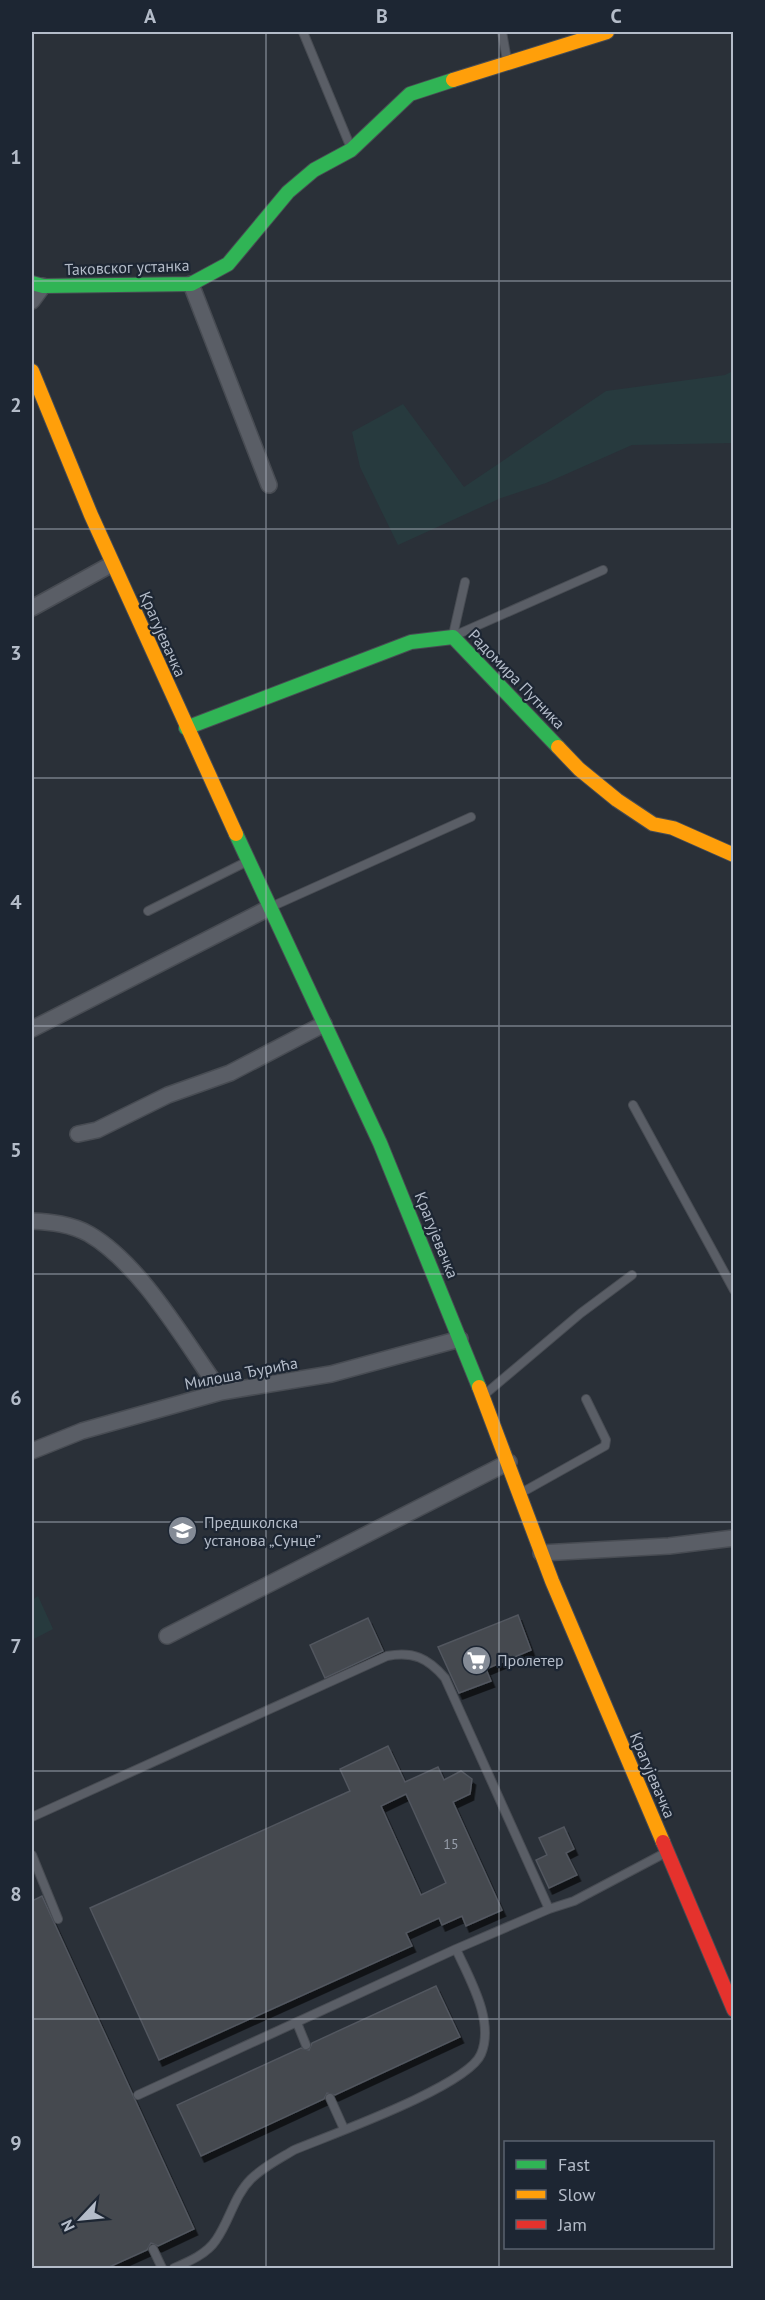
<svg xmlns="http://www.w3.org/2000/svg" width="765" height="2300" viewBox="0 0 765 2300" font-family="'PT Sans',sans-serif">
  <style>
    .green { fill: #273a3e }
    .building { fill: #444950; stroke: #52575f; stroke-width: 1.5; fill-rule: evenodd; filter: url(#shadow) }
    .lines { fill: none; stroke-linecap: round; stroke-linejoin: round }
    .lane-casing { stroke: #484c53; stroke-width: 10 }
    .street-casing { stroke: #484c53; stroke-width: 18 }
    .fast-casing { stroke: #484c53; stroke-width: 16 }
    .slow-casing { stroke: #484c53; stroke-width: 16 }
    .jam-casing { stroke: #484c53; stroke-width: 16 }
    .lane { stroke: #5a5e66; stroke-width: 8 }
    .street { stroke: #5a5e66; stroke-width: 15 }
    .fast { stroke: #30b455; stroke-width: 14 }
    .slow { stroke: #ff9f0a; stroke-width: 14 }
    .jam { stroke: #e5322d; stroke-width: 14 }
    .grid { fill: none; stroke: #b4bcc9; stroke-width: 1.5; stroke-opacity: 0.55 }
    .labels { text-anchor: middle; dominant-baseline: central; stroke-width: 4.5; stroke-linejoin: round; paint-order: stroke }
    .number-label { font-size: 14px; fill: #989fab }
    .street-label { font-size: 16px; fill: #b4bcc9; stroke: #1d2633 }
    .poi-label { font-size: 16px; fill: #b4bcc9; stroke: #1d2633; text-anchor: start }
    .neatline { fill: none; stroke: #b4bcc9; stroke-width: 2 }
    .grid-label { font-size: 20px; text-anchor: middle; font-weight: bold; fill: #b4bcc9 }
  </style>
  <defs>
    <filter id="shadow"><feDropShadow dx="3.5" dy="6" stdDeviation="0" flood-color="#0009"/></filter>
  </defs>
  <rect width="100%" height="100%" fill="#2a3038"/>
  <!-- green -->
  <path class="green" d="M733,371v72l-101,2 -86,38 -45,15 -103,47 -38,-78 -8,-35 51,-28 61,83 142,-96 119,-16z
    M38,1596l15,33 -21,11v-40z"/>
  <!-- building -->
  <path class="building" d="M518,1615l13,35 -45,19 5,12 -32,12 -21,-46z
    M368,1618l15,33 -58,27 -15,-33z
    M388,1746l17,36 33,-15 6,13 17,-9 11,8 -2,15 -17,8 49,108 -36,16 -4,-10 -20,9 -3,-7 -33,15 6,13 -253,114 -69,-152 260,-117 -10,-22zM406,1794l40,89 -25,12 -40,-89z
    M564,1827l10,22 -8,4 11,22 -28,13 -13,-28 11,-5 -8,-17z
    M42,1896l152,333 -36,17 -7,-3 -4,7 -40,18h-73l-2,-6v-361z
    M436,1986l24,51 -125,58 -8,-2 -3,6 -123,57 -24,-51 124,-57 8,2 3,-7z"/>
  <g class="lines">
    <defs>
      <path id="lane" d="M303,32l48,116
        M502,32l5,28
        M453,635l12,-53
        M456,635l147,-65
        M273,906l198,-89
        M148,911l98,-49
        M633,1105l101,185
        M484,1395l97,-82 51,-38
        M521,1493l84,-47 1,-6 -20,-41
        M32,1817l355,-161c26,-5 41,2 58,22l104,231
        M32,1855l26,64
        M297,2023l9,22
        M138,2095l318,-146 93,-40 25,-8 91,-48
        M330,2098l14,31
        M153,2249l9,19
        M174,2268c14,-6 33,-14 42,-28 14,-20 18,-44 35,-61 12,-12 28,-20 43,-29 36,-15 174,-64 187,-96 14,-33 -12,-76 -25,-105"/>
      <path id="street" d="M191,284l78,201
        M32,301l11,-15
        M32,608l80,-44
        M32,1029l237,-121
        M78,1134l19,-4 71,-35 62,-22 94,-49
        M32,1221c19,1 39,3 57,13 53,31 96,108 132,158
        M32,1451l50,-20 139,-39 110,-18 129,-35
        M541,1553l128,-7 65,-8
        M167,1636l342,-174"/>
      <path id="fast" d="M32,283l11,3 148,-2 37,-20 60,-72 26,-22 37,-20 59,-56 43,-14
        M186,728l225,-86 42,-5 105,110
        M236,834l144,309 99,244"/>
      <path id="slow" d="M453,80l154,-48
        M32,371l59,144 145,319
        M558,747l21,22 38,31 36,24 20,4 61,27
        M479,1387l73,194 111,261"/>
      <path id="jam" d="M663,1842l71,168"/>
    </defs>
    <!-- lane casing -->
    <use href="#lane" class="lane-casing"/>
    <!-- street casing -->
    <use href="#street" class="street-casing"/>
    <!-- fast casing -->
    <use href="#fast" class="fast-casing"/>
    <!-- slow casing -->
    <use href="#slow" class="slow-casing"/>
    <!-- jam casing -->
    <use href="#jam" class="jam-casing"/>
    <!-- lane -->
    <use href="#lane" class="lane"/>
    <!-- street -->
    <use href="#street" class="street"/>
    <!-- fast -->
    <use href="#fast" class="fast"/>
    <!-- slow -->
    <use href="#slow" class="slow"/>
    <!-- jam -->
    <use href="#jam" class="jam"/>
  </g>
  <!-- grid -->
  <path class="grid" d="M266,32v2236M499,32v2236M32,281h702M32,529h702M32,778h702M32,1026h702M32,1274h702M32,1522h702M32,1771h702M32,2019h702"/>
  <!-- icons -->
  <defs>
    <symbol id="school-disc" viewBox="-11 -11 22 22"><circle r="9.5" fill="#848b96" stroke="#1d2633"/><path d="M0-5L7-2L0 1L-7-2ZM-4 1L0 2.5L4 1V4Q0 6-4 4Z" fill="#fff"/></symbol>
    <symbol id="supermarket-disc" viewBox="-11 -11 22 22"><circle r="9.5" fill="#848b96" stroke="#1d2633"/><path d="M-6-5.5h2.5l.6 2H6L4.5 2H-2.5L-4.4-4H-6ZM-1.5 3.2a1.3 1.3 0 1 0 .1 0ZM3 3.2a1.3 1.3 0 1 0 .1 0Z" fill="#fff"/></symbol>
  </defs>
  <g fill-rule="evenodd">
    <use href="#school-disc" x="166" y="1514" width="33" height="33"/>
    <use href="#supermarket-disc" x="460" y="1644" width="33" height="33"/>
  </g>
  <g class="labels">
    <!-- number labels -->
    <g class="number-label">
      <text x="451" y="1844">15</text>
    </g>
    <!-- street labels -->
    <g class="street-label">
      <text transform="translate(127 267) rotate(-2)">Таковског устанка</text>
      <text transform="translate(163 634) rotate(66)">Крагујевачка</text>
      <text transform="translate(517 679) rotate(46)">Радомира Путника</text>
      <text transform="translate(437 1235) rotate(68)">Крагујевачка</text>
      <text transform="translate(241 1373) rotate(-11)">Милоша Ђурића</text>
      <text transform="translate(653 1775) rotate(67)">Крагујевачка</text>
    </g>
    <!-- poi labels -->
    <g class="poi-label">
      <text x="204" y="1522">Предшколска<tspan x="204" dy="18">установа „Сунце”</tspan></text>
      <text x="497" y="1660">Пролетер</text>
    </g>
  </g>
  <!-- border -->
  <rect width="765" height="2300" fill="none" stroke="#1d2633" stroke-width="66"/>
  <!-- legend -->
  <rect x="504" y="2141" width="210" height="108" fill="#1d2633" stroke="#59626f" stroke-width="1.5"/>
  <rect x="516" y="2160" width="30" height="9" fill="#30b455" stroke="#59626f" stroke-width="1.5"/>
  <text x="558" y="2171" font-size="18" fill="#b4bcc9">Fast</text>
  <rect x="516" y="2190" width="30" height="9" fill="#ff9f0a" stroke="#59626f" stroke-width="1.5"/>
  <text x="558" y="2201" font-size="18" fill="#b4bcc9">Slow</text>
  <rect x="516" y="2220" width="30" height="9" fill="#e5322d" stroke="#59626f" stroke-width="1.5"/>
  <text x="558" y="2231" font-size="18" fill="#b4bcc9">Jam</text>
  <!-- north arrow -->
  <g transform="translate(81 2219) rotate(244)" stroke="#1d2633" stroke-width="4.5" paint-order="stroke">
  <path d="M0-4.5L10 22L0 15L-10 22Z" fill="#b4bcc9"/>
  <text y="-9" font-size="16" font-weight="bold" text-anchor="middle" fill="#b4bcc9">N</text>
  </g>
  <rect x="33" y="33" width="699" height="2234" class="neatline"/>
  <g class="grid-label">
    <text x="150" y="23">A</text>
    <text x="382" y="23">B</text>
    <text x="616" y="23">C</text>
    <text x="16" y="164">1</text>
    <text x="16" y="412">2</text>
    <text x="16" y="660">3</text>
    <text x="16" y="909">4</text>
    <text x="16" y="1157">5</text>
    <text x="16" y="1405">6</text>
    <text x="16" y="1653">7</text>
    <text x="16" y="1901">8</text>
    <text x="16" y="2150">9</text>
  </g>
</svg>
